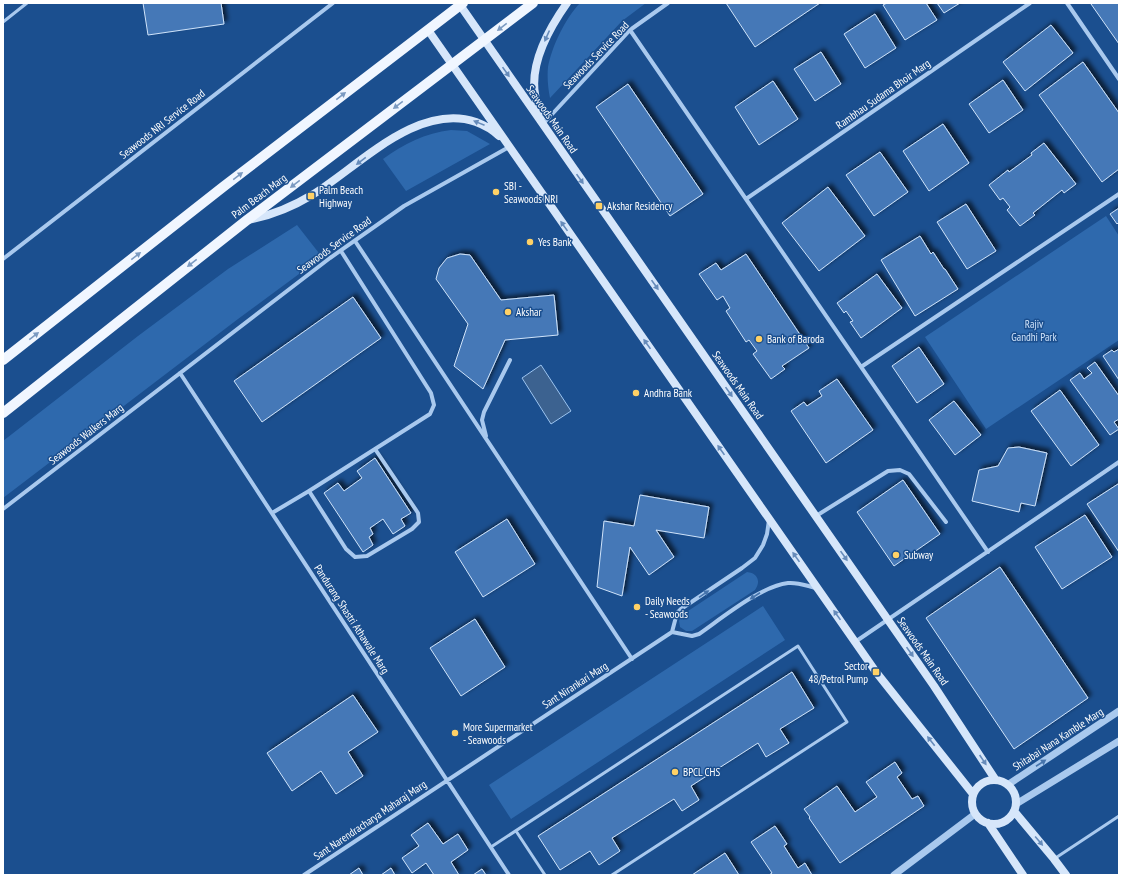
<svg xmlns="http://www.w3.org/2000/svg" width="1122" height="878" viewBox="0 0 1122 878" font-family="'PT Sans Narrow',sans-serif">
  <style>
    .green { fill: #2e69ad }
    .water { fill: #3c6290; stroke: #9cc4f0 }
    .building { fill: #4478b7; stroke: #cfe3fa; filter: url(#shadow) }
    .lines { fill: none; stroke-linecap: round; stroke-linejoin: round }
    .service { stroke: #a9c9ee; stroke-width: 3 }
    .minor { stroke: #a9c9ee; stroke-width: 4 }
    .tertiary { stroke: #a9c9ee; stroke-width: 7 }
    .secondary { stroke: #d6e6fa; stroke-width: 8 }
    .primary { stroke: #f0f6ff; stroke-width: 10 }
    .oneway { fill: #7b9ac1 }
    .oneway2 { fill: #668bba }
    .oneway3 { fill: #4674ac }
    .poi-dot { fill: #ffd166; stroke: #1b4f8f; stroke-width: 1.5 }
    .labels { text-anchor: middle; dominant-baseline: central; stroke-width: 3; stroke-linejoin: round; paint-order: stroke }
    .street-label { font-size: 11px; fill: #fff; stroke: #1b4f8f }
    .poi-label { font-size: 11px; fill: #fff; stroke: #1b4f8f; text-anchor: start }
    .park-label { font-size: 11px; fill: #cfe3fa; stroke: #1b4f8f }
  </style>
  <defs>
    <filter id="shadow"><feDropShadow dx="3.5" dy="-3.5" stdDeviation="2" flood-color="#0009"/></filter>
  </defs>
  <rect width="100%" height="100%" fill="#1b4f8f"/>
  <!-- green -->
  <path class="green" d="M580,3h66l-24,18 -72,77c-2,-10 -3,-21 -2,-31 4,-21 17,-48 32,-64z
    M451,130l16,1 23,13 -84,47 -23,-32c21,-15 42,-26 68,-29z
    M1106,216l13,20v104l-133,89 -61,-92z
    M297,225l25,32 -84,62 -235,179v-57l135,-105 90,-67z
    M747,572c11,1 14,10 8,18l-63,41h-6l-6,-4 -1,-6 3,-6z
    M763,606l22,34 -274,179 -22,-34z"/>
  <!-- water -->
  <path class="water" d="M541,365l30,46 -20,13 -29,-46z"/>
  <!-- building -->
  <path class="building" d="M143,3h78l3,21 -76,11z
    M726,3h94l-65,44z
    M887,3h39l11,17 -32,20 -22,-35z
    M937,3h23l-16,10z
    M1093,3h26v41l-28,-40z
    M875,14l21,34 -31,20 -21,-34z
    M1051,25l22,28 -48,38 -22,-29z
    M821,52l20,32 -26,17 -21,-32z
    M1083,62l36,51v56l-17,13 -63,-87z
    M1003,80l20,30 -34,23 -20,-29z
    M773,81l25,38 -39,26 -24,-38z
    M628,84l75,110 -33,22 -74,-109z
    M943,124l26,39 -40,28 -26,-40z
    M1044,143l32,41 -12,9 -2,-3 -29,23 2,2 -15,11 -13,-16 3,-3 -7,-9 -3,2 -11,-15 19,-15 1,2 23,-17 -1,-2z
    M880,152l28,40 -34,24 -28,-41z
    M828,187l37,49 -46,35 -37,-48z
    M966,204l30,47 -29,18 -30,-47z
    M1119,208v14l-2,2 -7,-10z
    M920,236l11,18 2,-2 11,17h1l13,20 -43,27 -34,-56z
    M460,254l10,1 31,45 53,-5 4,40 -53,5 -22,49 -29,-23 14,-42 -32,-45 3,-11 8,-10z
    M746,254l63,94 -27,18 3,3 -14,10 -18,-25 4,-3 -8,-11 -3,2 -20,-31 4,-3 -7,-12 -6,4 -18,-26 17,-11 5,7z
    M877,274l25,34 -41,30 -11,-16 3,-1 -7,-10 -2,2 -7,-10z
    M353,297l28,41 -119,84 -28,-41z
    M919,347l25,37 -27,19 -25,-37z
    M1119,349v31l-16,-24 9,-6 2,2z
    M1095,362l24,34v23l-5,3 5,7 -9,6 -40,-55 10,-7 4,6 8,-6 -5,-5z
    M837,379l36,51 -47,33 -35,-52 13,-9 3,4 15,-10 -3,-5z
    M1060,390l39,55 -28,21 -40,-55z
    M954,401l27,34 -26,20 -26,-35z
    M1019,447l28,6 -12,53 -14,-3 -2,9 -47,-11 7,-31 19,-4 10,-18z
    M375,458l36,55 -10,6 4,7 -12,8 -10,-15 -13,9 3,6 -4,3 4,8 -10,7 -39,-59 14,-10 6,8 18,-13 -5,-7z
    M903,480l37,54 -46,32 -37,-54z
    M1118,484l1,1v67l-32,-48z
    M640,495l69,12 -5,31 -48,-8 18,27 -25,18 -19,-28 -8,49 -25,-9 7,-66 30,5z
    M1085,515l27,42 -50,32 -27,-42z
    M507,519l28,45 -52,33 -28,-45z
    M1000,567l88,131 -74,51 -88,-131z
    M475,619l30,48 -44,29 -31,-48z
    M792,672l22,36 -34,21 9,14 -23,14 -8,-14 -67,43 8,14 -17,11 -8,-12 -62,39 8,13 -21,14 -9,-14 -30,19 -22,-34z
    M353,695l25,37 -30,20 15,24 -27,18 -15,-23 -29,20 -25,-38z
    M895,762l7,11 -5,4 15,22 6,-3 6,10 -84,57 -31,-45 1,-1 -6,-8 33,-23 18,26 22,-15 -11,-15z
    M428,823l15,21 15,-10 10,16 -17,12 8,13h-25l-8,-12 -14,10 -10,-15 17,-12 -8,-11z
    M775,826l12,18 -3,2 14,22 7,-5 7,12h-43l3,-2 -21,-31z
    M725,853l14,22h-47z
    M359,868l4,7h-14z
    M391,868l4,7h-14z
    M482,869l4,6h-13z"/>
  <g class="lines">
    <!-- service -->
    <path class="service" d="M3,22l24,-19
      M516,831l29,44
      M491,847l307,-201 49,76 -235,153
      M1054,859l65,-43"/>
    <!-- minor -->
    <path class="minor" d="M1067,3l52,76
      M630,30l358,522
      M543,124l87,-94 38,-27
      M746,199l284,-196
      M355,241l277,418
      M341,251l90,142 3,12 -4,9 -121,77 37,58 9,8 12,-1 45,-27 7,-7 -1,-9 -43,-64
      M3,259l330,-256
      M861,367l258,-173
      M180,373l329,502
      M486,436l-4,-16 2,-8 26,-52
      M3,509l327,-251 74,-52 105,-59
      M272,513l37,-22
      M816,516l72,-45 12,-1 9,4 37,48
      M672,632l20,4 7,-2c23,-16 62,-48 89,-51 10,-1 19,3 28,5
      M855,642l264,-180
      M304,875l368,-243 5,-19 4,-4 61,-41 13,-10 8,-13 4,-11 2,-14"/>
    <!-- tertiary -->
    <path class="tertiary" d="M1009,784l110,-73
      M1016,804l103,-63
      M894,875l81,-61"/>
    <!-- secondary -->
    <path class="secondary" d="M460,5l474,681 61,93
      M428,30l448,642 97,122
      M541,118c-3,-8 -5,-16 -6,-24 -5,-31 15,-67 32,-91
      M247,220c23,-4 45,-13 65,-25 46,-28 105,-93 164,-73 8,3 17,8 23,14
      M972 802a22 22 0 1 1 44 0a22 22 0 1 1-44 0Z
      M1014,811l40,48 12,16
      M988,823l35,52"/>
    <!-- primary -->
    <path class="primary" d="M3,360l220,-173 240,-184
      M3,413l244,-193 286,-217"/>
  </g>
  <!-- one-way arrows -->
  <defs><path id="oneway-solid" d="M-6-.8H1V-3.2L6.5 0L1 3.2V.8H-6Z"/></defs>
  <g class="oneway">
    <use href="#oneway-solid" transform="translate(502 27) rotate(142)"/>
    <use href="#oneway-solid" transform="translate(341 96) rotate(-38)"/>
    <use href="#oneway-solid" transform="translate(398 105) rotate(143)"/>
    <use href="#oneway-solid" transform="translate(238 176) rotate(-37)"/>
    <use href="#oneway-solid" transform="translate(295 184) rotate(143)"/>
    <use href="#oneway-solid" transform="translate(136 256) rotate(-38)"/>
    <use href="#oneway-solid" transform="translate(192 263) rotate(142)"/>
    <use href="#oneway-solid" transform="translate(34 336) rotate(-38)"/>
  </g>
  <g class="oneway2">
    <use href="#oneway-solid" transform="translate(547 36) rotate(114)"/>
    <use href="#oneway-solid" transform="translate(506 72) rotate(55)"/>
    <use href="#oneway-solid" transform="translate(479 123) rotate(-158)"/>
    <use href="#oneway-solid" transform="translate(361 161) rotate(143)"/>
    <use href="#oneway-solid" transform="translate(580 179) rotate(55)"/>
    <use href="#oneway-solid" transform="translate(564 226) rotate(-125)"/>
    <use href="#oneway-solid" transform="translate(655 285) rotate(55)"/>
    <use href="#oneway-solid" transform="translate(647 344) rotate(-125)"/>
    <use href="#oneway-solid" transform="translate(729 392) rotate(55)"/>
    <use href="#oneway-solid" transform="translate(721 450) rotate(-125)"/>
    <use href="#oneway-solid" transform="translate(844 556) rotate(55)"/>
    <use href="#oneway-solid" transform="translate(796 557) rotate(-125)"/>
    <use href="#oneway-solid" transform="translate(837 615) rotate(-125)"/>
    <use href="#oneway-solid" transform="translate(910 652) rotate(55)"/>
    <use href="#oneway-solid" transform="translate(931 741) rotate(-128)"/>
    <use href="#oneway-solid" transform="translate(983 760) rotate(56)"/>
    <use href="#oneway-solid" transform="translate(1039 841) rotate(50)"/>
  </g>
  <g class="oneway3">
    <use href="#oneway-solid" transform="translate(704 594) rotate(-34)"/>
    <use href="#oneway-solid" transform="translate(755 596) rotate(147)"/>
    <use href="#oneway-solid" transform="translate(1041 763) rotate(-33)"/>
  </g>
  <!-- markers -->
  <g class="poi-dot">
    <circle cx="496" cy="192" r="4"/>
    <rect x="307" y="192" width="8" height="8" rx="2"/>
    <rect x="595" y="202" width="8" height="8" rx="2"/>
    <circle cx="530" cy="242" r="4"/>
    <circle cx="508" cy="312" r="4"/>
    <circle cx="759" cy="339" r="4"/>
    <circle cx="636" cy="393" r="4"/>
    <circle cx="896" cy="555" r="4"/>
    <circle cx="637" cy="607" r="4"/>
    <rect x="872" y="668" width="8" height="8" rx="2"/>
    <circle cx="455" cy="733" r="4"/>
    <circle cx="675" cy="772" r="4"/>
  </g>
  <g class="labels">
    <!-- street labels -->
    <g class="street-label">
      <text transform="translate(596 55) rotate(-46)">Seawoods Service Road</text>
      <text transform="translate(883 94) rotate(-35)">Rambhau Sudama Bhoir Marg</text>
      <text transform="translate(552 119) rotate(55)">Seawoods Main Road</text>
      <text transform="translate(162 124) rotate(-38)">Seawoods NRI Service Road</text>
      <text transform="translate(259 196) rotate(-37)">Palm Beach Marg</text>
      <text transform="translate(334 245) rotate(-36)">Seawoods Service Road</text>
      <text transform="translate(738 385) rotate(55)">Seawoods Main Road</text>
      <text transform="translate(86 434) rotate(-38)">Seawoods Walkers Marg</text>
      <text transform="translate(352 619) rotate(57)">Pandurang Shastri Athawale Marg</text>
      <text transform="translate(923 651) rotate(55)">Seawoods Main Road</text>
      <text transform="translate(575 685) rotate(-33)">Sant Nirankari Marg</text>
      <text transform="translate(1058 739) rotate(-33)">Shitabai Nana Kamble Marg</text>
      <text transform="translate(370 820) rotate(-34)">Sant Narendracharya Maharaj Marg</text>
    </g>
    <!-- poi labels -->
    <g class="poi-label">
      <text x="504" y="186">SBI -<tspan x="504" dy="13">Seawoods NRI</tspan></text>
      <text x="319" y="190">Palm Beach<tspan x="319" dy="13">Highway</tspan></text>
      <text x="607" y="206">Akshar Residency</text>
      <text x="538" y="242">Yes Bank</text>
      <text x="516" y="312">Akshar</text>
      <text x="767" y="339">Bank of Baroda</text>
      <text x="644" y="393">Andhra Bank</text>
      <text x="904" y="555">Subway</text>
      <text x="645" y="601">Daily Needs<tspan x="645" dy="13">- Seawoods</tspan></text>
      <text x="868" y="666" text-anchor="end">Sector<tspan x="868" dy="13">48/Petrol Pump</tspan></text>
      <text x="463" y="727">More Supermarket<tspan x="463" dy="13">- Seawoods</tspan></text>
      <text x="683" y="772">BPCL CHS</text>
    </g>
    <!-- park labels -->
    <g class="park-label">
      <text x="1034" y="324">Rajiv<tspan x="1034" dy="13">Gandhi Park</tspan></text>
    </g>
  </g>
  <!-- border -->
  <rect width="1122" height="878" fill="none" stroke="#ffffff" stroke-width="8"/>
</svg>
